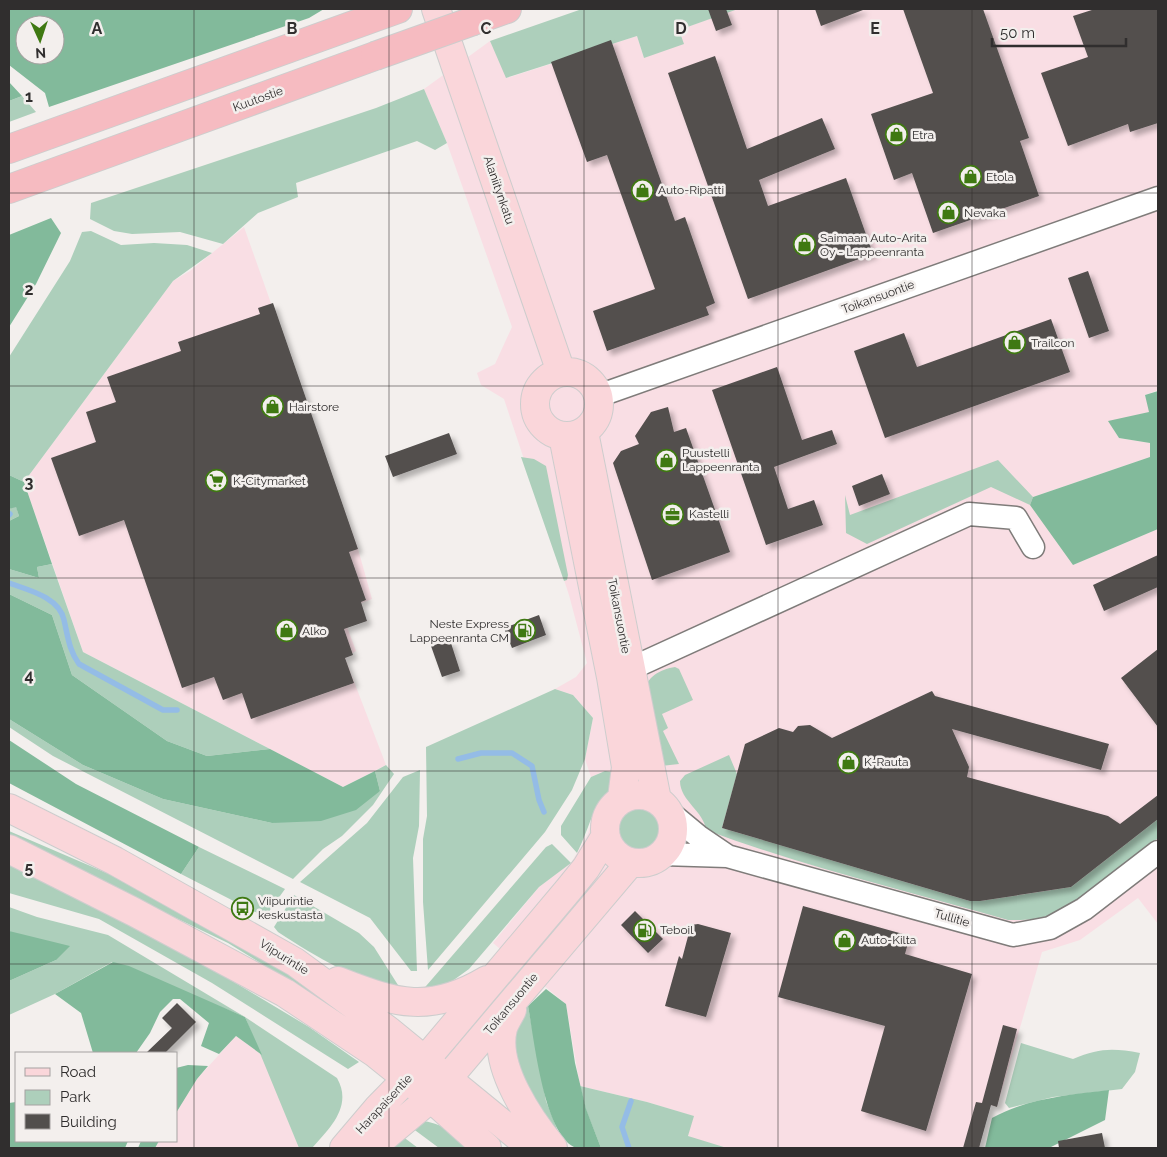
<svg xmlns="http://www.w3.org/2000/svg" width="1167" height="1157" viewBox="0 0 1167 1157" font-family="Raleway,sans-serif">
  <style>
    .commercial { fill: #f9dee4 }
    .green { fill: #adcfbb }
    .forest { fill: #82ba9b; fill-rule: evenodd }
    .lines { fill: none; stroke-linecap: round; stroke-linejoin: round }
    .stream { stroke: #94bce6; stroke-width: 5.5 }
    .building { fill: #524f4d; filter: url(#shadow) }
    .minor-casing { stroke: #7f7c7a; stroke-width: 25 }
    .major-casing { stroke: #cdcdcd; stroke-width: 30 }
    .highway-casing { stroke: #cdcdcd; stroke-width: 30 }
    .minor { stroke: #fff; stroke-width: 22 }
    .major { stroke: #fad6da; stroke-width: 28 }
    .highway { stroke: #f6bbc1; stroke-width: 28 }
    .highway-bridge-casing { stroke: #cdcdcd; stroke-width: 30; stroke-linecap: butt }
    .highway-bridge { stroke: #f6bbc1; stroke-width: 28 }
    .grid { fill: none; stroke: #302e2e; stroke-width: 1; stroke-opacity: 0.55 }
    .labels { text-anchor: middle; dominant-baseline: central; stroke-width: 5; stroke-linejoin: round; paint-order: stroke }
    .street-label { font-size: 12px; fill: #302e2e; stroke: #f3efed }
    .poi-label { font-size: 12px; fill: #302e2e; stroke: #f3efed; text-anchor: start }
    .grid-label { font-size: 16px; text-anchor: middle; font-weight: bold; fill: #302e2e; stroke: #f3efed; stroke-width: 5; stroke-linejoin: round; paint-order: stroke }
  </style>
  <defs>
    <filter id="shadow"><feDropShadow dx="4.5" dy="4.5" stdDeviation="2.5" flood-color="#0004"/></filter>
  </defs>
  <rect width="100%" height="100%" fill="#f3efed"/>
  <!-- commercial -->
  <path class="commercial" d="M736,9h422v381l-13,5 5,17 -41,10 10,16 31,5v14l-117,40 40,68 85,-36v395l-20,-26 -58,42 -38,12 -45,155 -7,-2 -11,43h-252l-36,-10 -3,-3 5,-19 -46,-14 -67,-16 -14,-82 -73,-61 46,-56 32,-24 17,-29 6,-22 20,-25 -9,-16 -14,6 -6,-18 8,-41 -20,-23 -18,-6 21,-12 11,-14 -18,-68 -65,-196 -23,-14 -4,-12 18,-9 17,-37 -65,-184 -23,-54 66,-48 17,37 130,-42 7,22 35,-28z
    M244,227l114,322 14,50 -31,12 15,40 -11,7 41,107 -43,22 -260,-135 -59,-170 149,-201 17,-10z
    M236,1036l26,19 37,93h-144l4,-7h17v-28l21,-34z"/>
  <!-- green -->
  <path class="green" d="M582,9h156l-59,21 5,14 -40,14 -7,-22 -131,42 -16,-37z
    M424,89l23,54 -12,7 -18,-9 -121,42 2,14 -40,16 -35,31 -43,-12 -48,2 -18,-3 -24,-12 1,-16 285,-95z
    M22,96l14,16 -27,10v-21z
    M91,231l30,14 33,-2 33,2 25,8 -39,28 -149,201 -15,-7v-118l61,-96 12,-29z
    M521,457l13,2 12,7 22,109 -1,5 -3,1z
    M998,460l35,37 -3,8 -39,-18 -124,57 -21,-11 -1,-38 5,20z
    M16,506l3,10 -10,5v-12z
    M52,564l31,88 187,97 -63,7 -40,-15 -95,-66 -20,-60 -43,-21v-25l30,9 -2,-11z
    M675,667l4,2 14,31 -31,14 6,14 -5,3 16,33 -18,2c-4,-20 -16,-55 -16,-73 0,-16 16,-24 30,-26z
    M555,689l18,6 20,23 -8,41 -13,31 -27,42 -117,138 -5,-68v-63l4,-23 -1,-69z
    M9,719l74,46 80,34 109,24 108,-32 -5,-20 11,-6 8,9 -21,31 -31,31 -19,13 -30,30 -240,-123 -44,-29z
    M729,755l8,19 -15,54 248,73h10l91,-14 87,-68v19c-29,23 -75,64 -108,77 -13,5 -28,5 -42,5 -101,-29 -203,-53 -302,-90 -2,-19 -26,-29 -26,-49l5,-6z
    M420,770l-1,56 -6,32 4,113h-6l-41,-53 -70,-36 67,-59 36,-46z
    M605,771l15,2c-7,16 -19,24 -26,39 -6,14 -10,27 -17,41l-16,-18v-9l30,-49z
    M617 829a21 21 0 1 1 42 0a21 21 0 1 1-42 0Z
    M9,831l128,55 140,80 80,57 -129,-80 -219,-105z
    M552,844l19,19 -32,24 -70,82 -25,18 -24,6 126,-146z
    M199,847l86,42 -20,28 -84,-43z
    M9,861l170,88 130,78 50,35 -11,7 -136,-86 -113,-64 -90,-26z
    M294,895l65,38 15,14 29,46c-48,-14 -84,-34 -125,-61l-4,-5z
    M9,907l28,10 71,18 137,82 92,61c16,28 -7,50 -25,70h-13l-54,-131 -133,-55 -57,32 -46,21v-34l47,-21 -47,-29z
    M528,1006l18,95 13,33 -30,-33 -18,-52 5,-28z
    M1021,1043l52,16c26,-11 40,-11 67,-6l-5,19 -13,17 -69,8 -44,11 -4,-5z
    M580,1086l67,16 47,14 -6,20 39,12h-126l-15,-38z
    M420,1121c22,1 35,13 51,27h-32l-31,-23z
    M398,1133l20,15h-37z"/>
  <!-- forest -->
  <path class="forest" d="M9,9h315l-15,9 -260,89 -4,-14 -36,-28zM25,25h30v30h-30z
    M9,82l13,14 -13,5z
    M51,218l10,15 -25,51 -27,43v-92z
    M1158,391v138l-85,36 -43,-60 3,-8 117,-40v-14l-31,-5 -11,-17 41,-9 -4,-17z
    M9,475l15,7 28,82 -15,3 2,11 -30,-9v-48l10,-5 -3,-9 -7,2z
    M9,594l43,21 20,60 95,66 40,15 63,-7 73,38 32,-16 5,20 -24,19 -35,11 -49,2 -109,-24 -80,-34 -74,-46z
    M9,740l67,44 123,63 -18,27 -172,-91z
    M9,931l61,15 -14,14 -47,21z
    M113,962l16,4 116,51 17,38 -26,-19 -17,18 -18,-8 8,-23 -29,-24h-7l-13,13 -10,21 -14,20h-43l-12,-40 -26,-19z
    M546,989l20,15 9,59 11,46 15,39c-7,0 -17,2 -24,0 -33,-9 -43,-111 -49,-142z
    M188,1065l20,1 -11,13 -21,34v-45z
    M1109,1090l-4,30 -56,28h-64l7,-30c36,-20 77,-23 117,-28z
    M16,1102v39h112l-3,7h-116v-45z
    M141,1141h18l-4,7h-17z"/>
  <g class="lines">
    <!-- stream -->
    <path class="stream" d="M9,515l1,-1
      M9,583c19,7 50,14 55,37 4,17 5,30 15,44l84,46h14
      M458,759l23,-6h31l20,13 7,34 5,12
      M629,1148l-7,-21 9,-26"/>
  </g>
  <!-- building -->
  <path class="building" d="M708,9h18l6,16 -16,6z
    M815,9h48v1l-42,16z
    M903,9h80l46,129 -9,3 19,55 -106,37 -21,-60 -18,7 -23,-66 62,-21z
    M1095,9h63v114l-28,9 -2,-8 -60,22 -27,-73 47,-16 -15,-41z
    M611,40l64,181 10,-4 30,86 -9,4 3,8 -102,36 -14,-40 62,-22 -48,-134 -20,7 -36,-100z
    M715,56l32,93 75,-31 13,31 -76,31 9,26 78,-28 27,76 -125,45 -80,-226z
    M1088,271l21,60 -20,7 -21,-60z
    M273,303l85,246 -9,3 17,48 -5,2 6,19 -23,8 9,26 -8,3 9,25 -103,36 -9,-26 -19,7 -9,-23 -32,11 -58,-168 -45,16 -28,-78 45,-16 -10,-30 30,-10 -9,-25 74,-26 -3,-9 82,-28 -2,-6z
    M1051,319l19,53 -185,66 -31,-87 50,-18 13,34z
    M777,367l25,73 30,-10 5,14 -63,23 14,42 26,-9 9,25 -57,20 -54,-155z
    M668,407l6,25 12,-4 44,124 -78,28 -39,-117 8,-12 18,-7 -4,-8 16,-24z
    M449,433l8,21 -64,23 -8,-21z
    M882,474l8,20 -31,12 -7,-20z
    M1158,555v32l-54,24 -11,-26z
    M539,615l7,20 -34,13 -8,-20z
    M450,640l10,31 -18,6 -11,-31z
    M1158,649v78l-37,-49z
    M932,691l3,5 174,48 -8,26 -149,-41 17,38 -2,10 141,39 12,8 38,-29v24l-87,68 -91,14h-10l-248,-73 23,-84 34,-16 14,4 5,-6 12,-1 22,13z
    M803,906l107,30 -5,18 67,20 -46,157 -65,-20 24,-85 -107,-29z
    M635,911l28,28 -15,14 -27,-28z
    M698,924l33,9 -25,84 -41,-11 14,-50 3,3 9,-34z
    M177,1003l19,19 -31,31h-19l26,-25 -10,-10z
    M1003,1025l14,4 -20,78 -6,-2 -12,43h-16l13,-46 6,1z
    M1102,1133l3,15h-46l-1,-7z"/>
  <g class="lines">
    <defs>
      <path id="minor" d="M598,396l560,-198
        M630,669l339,-155 47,4 17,29
        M669,812l29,24 28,19
        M662,854l65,2 286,79 37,-7 34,-19 74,-57"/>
      <path id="major" d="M436,9l125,363
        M535 404a32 32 0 1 1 64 0a32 32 0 1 1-64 0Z
        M584,432l73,368
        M563,436l48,241 15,90 -4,31
        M605 829a34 34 0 1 1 68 0a34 34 0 1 1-68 0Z
        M9,808l106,53 180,101 94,69 143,117
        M9,849l125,63 151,81 90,60 56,45 56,50
        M338,981c59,23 92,33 149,-1
        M512,1010c-3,6 -7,12 -9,18 -10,39 27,92 50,120
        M344,1148l34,-40 47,-48 144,-171 17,-21 19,-31
        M371,1148l60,-50 199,-235"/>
      <path id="highway" d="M473,21l34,-12
        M9,149l389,-140
        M9,189l366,-133"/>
    </defs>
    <!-- minor casing -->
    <use href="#minor" class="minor-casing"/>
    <!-- major casing -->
    <use href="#major" class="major-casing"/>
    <!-- highway casing -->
    <use href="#highway" class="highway-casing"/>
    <!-- minor -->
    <use href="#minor" class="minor"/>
    <!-- major -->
    <use href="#major" class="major"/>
    <!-- highway -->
    <use href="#highway" class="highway"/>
    <defs>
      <path id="highway-bridge" d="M375,56l98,-35"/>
    </defs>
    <!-- highway-bridge casing -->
    <use href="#highway-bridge" class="highway-bridge-casing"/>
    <!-- highway-bridge -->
    <use href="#highway-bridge" class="highway-bridge"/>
  </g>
  <!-- grid -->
  <path class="grid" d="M194,9v1139M389,9v1139M584,9v1139M778,9v1139M972,9v1139M9,193h1149M9,386h1149M9,578h1149M9,771h1149M9,964h1149"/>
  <!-- icons -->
  <defs>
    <symbol id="shop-ring" viewBox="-11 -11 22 22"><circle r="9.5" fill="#f3efed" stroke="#3f7912" stroke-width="1.5"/><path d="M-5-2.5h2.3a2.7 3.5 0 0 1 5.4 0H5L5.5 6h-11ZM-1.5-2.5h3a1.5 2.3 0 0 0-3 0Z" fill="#3f7912"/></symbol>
    <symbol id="supermarket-ring" viewBox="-11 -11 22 22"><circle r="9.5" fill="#f3efed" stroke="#3f7912" stroke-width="1.5"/><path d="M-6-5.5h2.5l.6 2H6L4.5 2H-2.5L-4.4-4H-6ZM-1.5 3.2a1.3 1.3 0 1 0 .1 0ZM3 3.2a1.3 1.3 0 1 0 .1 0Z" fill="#3f7912"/></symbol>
    <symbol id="office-ring" viewBox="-11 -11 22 22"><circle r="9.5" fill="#f3efed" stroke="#3f7912" stroke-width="1.5"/><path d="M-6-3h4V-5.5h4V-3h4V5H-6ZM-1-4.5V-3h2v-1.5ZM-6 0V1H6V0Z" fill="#3f7912"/></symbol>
    <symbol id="fuel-ring" viewBox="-11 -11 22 22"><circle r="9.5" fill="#f3efed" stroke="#3f7912" stroke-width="1.5"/><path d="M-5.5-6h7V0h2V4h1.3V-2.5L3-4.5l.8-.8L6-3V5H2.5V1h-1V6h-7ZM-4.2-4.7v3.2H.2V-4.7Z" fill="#3f7912"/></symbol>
    <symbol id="bus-ring" viewBox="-11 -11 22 22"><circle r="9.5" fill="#f3efed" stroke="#3f7912" stroke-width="1.5"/><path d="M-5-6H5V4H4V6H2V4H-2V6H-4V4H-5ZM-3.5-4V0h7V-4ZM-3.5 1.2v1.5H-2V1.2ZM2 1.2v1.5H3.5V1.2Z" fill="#3f7912"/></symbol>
  </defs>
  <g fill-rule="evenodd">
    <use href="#shop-ring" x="884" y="122" width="25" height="25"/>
    <use href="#shop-ring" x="958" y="164" width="25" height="25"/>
    <use href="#shop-ring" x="630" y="178" width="25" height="25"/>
    <use href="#shop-ring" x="936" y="200" width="25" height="25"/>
    <use href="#shop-ring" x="792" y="232" width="25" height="25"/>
    <use href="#shop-ring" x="1002" y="330" width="25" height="25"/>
    <use href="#shop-ring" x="260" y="394" width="25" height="25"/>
    <use href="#shop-ring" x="654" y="448" width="25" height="25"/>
    <use href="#supermarket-ring" x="204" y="468" width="25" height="25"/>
    <use href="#office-ring" x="660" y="502" width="25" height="25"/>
    <use href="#shop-ring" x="274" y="618" width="25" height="25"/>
    <use href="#fuel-ring" x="512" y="618" width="25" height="25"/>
    <use href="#shop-ring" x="836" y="750" width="25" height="25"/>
    <use href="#bus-ring" x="230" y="896" width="25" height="25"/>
    <use href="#fuel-ring" x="632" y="918" width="25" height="25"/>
    <use href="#shop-ring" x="832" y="928" width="25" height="25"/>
  </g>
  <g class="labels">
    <!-- street labels -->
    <g class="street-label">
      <text transform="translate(258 99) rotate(-20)">Kuutostie</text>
      <text transform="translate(499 190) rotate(71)">Alaniitynkatu</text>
      <text transform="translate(878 297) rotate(-20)">Toikansuontie</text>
      <text transform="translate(619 616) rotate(79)">Toikansuontie</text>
      <text transform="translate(952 918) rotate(16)">Tullitie</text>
      <text transform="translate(284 957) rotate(32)">Viipurintie</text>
      <text transform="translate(511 1004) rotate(-50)">Toikansuontie</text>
      <text transform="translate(384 1104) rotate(-47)">Harapaisentie</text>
    </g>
    <!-- poi labels -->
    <g class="poi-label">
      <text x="912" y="135">Etra</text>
      <text x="986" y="177">Etola</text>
      <text x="658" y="190">Auto-Ripatti</text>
      <text x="964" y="213">Nevaka</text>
      <text x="820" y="238">Saimaan Auto-Arita<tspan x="820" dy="14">Oy - Lappeenranta</tspan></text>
      <text x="1031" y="343">Trailcon</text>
      <text x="289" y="407">Hairstore</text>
      <text x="682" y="453">Puustelli<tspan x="682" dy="14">Lappeenranta</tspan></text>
      <text x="233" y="481">K-Citymarket</text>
      <text x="689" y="514">Kastelli</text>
      <text x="509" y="624" text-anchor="end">Neste Express<tspan x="509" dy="14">Lappeenranta CM</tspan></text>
      <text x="302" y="631">Alko</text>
      <text x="864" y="762">K-Rauta</text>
      <text x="258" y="901">Viipurintie<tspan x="258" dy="14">keskustasta</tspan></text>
      <text x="660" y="930">Teboil</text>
      <text x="861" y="940">Auto-Kilta</text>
    </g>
  </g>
  <g class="grid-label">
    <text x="97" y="34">A</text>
    <text x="292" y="34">B</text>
    <text x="486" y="34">C</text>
    <text x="681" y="34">D</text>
    <text x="875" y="34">E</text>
    <text x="29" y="102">1</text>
    <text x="29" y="295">2</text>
    <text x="29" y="488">3</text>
    <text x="29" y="681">4</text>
    <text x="29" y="873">5</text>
  </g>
  <!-- border -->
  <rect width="1167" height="1157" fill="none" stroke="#302e2e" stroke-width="20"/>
  <!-- legend -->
  <rect x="15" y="1052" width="162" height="90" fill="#f3efed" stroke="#a5a2a1"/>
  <rect x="25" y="1068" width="25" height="8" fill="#fad6da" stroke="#a5a2a1"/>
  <text x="60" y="1077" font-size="15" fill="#302e2e">Road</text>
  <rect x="25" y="1090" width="25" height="15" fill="#adcfbb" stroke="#a5a2a1"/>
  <text x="60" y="1102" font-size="15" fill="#302e2e">Park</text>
  <rect x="25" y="1114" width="25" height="15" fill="#524f4d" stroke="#a5a2a1"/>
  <text x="60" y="1127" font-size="15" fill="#302e2e">Building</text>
  <!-- north arrow -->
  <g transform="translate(40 40) rotate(177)"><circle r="24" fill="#f3efed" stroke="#a5a2a1"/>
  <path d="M0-4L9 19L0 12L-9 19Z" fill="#3f7912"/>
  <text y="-8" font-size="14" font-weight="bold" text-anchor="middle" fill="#302e2e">N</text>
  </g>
  <!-- scale -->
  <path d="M992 38v8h134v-8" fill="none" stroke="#302e2e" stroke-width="2.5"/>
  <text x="1000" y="38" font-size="15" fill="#302e2e" stroke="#f3efed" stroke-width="4" paint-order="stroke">50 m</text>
</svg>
